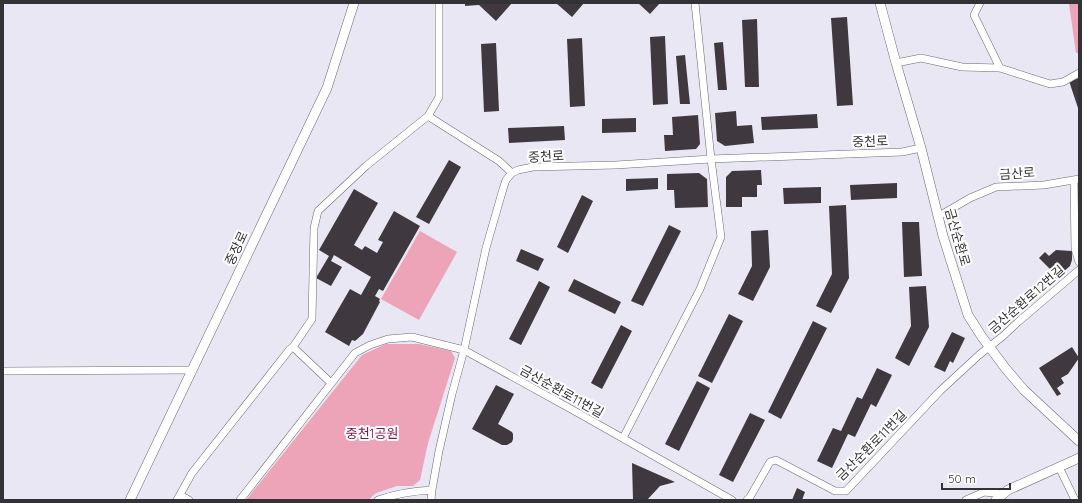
<svg xmlns="http://www.w3.org/2000/svg" width="1082" height="503" viewBox="0 0 1082 503" font-family="Quicksand,'Noto Sans KR',sans-serif">
  <style>
    .green { fill: #eda3b8 }
    .building { fill: #40383f }
    .lines { fill: none; stroke-linecap: round; stroke-linejoin: round }
    .minor-casing { stroke: #6a6973; stroke-width: 8 }
    .tertiary-casing { stroke: #6a6973; stroke-width: 10 }
    .minor { stroke: #fff; stroke-width: 7 }
    .tertiary { stroke: #fff; stroke-width: 9 }
    .labels { text-anchor: middle; dominant-baseline: central; stroke-width: 4; stroke-linejoin: round; paint-order: stroke }
    .street-label { font-size: 13px; fill: #333337; stroke: #fff }
    .park-label { font-size: 13px; fill: #841645; stroke: #fff }
  </style>
  <rect width="100%" height="100%" fill="#e9e7f3"/>
  <!-- green -->
  <path class="green" d="M1079,3v50h-3l-7,-49z
    M420,231l37,21 -38,68 -38,-21z
    M386,344h33l32,7 4,7 -27,85 -8,37 -7,6h-16l-21,7 -8,7h-122l116,-145z"/>
  <!-- building -->
  <path class="building" d="M465,3h47l-16,18 -17,-16 -14,1z
    M556,3h28l-12,14z
    M638,3h22l-10,11z
    M847,17l6,88 -16,1 -6,-88z
    M757,19l2,68h-14l-3,-67z
    M665,36l3,68 -15,1 -3,-68z
    M582,38l3,68 -15,1 -3,-68z
    M723,42l4,48h-9l-4,-47z
    M496,43l3,68 -15,1 -3,-68z
    M685,55l5,49h-10l-4,-48z
    M1079,78v33l-10,-30z
    M736,111l1,15 15,-1 2,18 -29,3 -8,-5 -2,-28z
    M817,114l1,14 -56,2 -1,-13z
    M698,115l2,29 -4,5 -31,2 -1,-16h9l-1,-18z
    M636,118v14l-34,1v-14z
    M564,126l1,14 -56,3 -1,-15z
    M449,160l12,7 -32,57 -13,-7z
    M761,170l1,15h-5v12h-15v10h-16v-30l6,-6z
    M699,173l8,6 1,28 -33,1 -1,-18h-7v-16z
    M658,178v11l-32,2v-12z
    M897,183v15l-46,2 -1,-15z
    M821,187v16l-37,1 -1,-16z
    M354,189l24,14 -24,42 8,5 3,-4 12,7 6,-11 -5,-2 16,-29 26,15 -37,65 -4,-2 -4,7 5,3 -1,2 1,1 -17,32 -8,7 -3,-1 -3,6 -24,-14 25,-43 11,6 10,-18 -37,-22 -3,6 11,6 -11,19 -15,-8 13,-22 -10,-6z
    M582,195l11,6 -25,52 -11,-6z
    M846,205l3,73 -18,35 -15,-7 16,-32 -3,-68z
    M902,222h17l3,54 -18,1z
    M669,225l12,6 -38,75 -12,-5z
    M768,230l2,37 -17,34 -15,-7 14,-28 -1,-35z
    M521,249l23,10 -6,12 -22,-10z
    M1056,250l16,1v9l-2,6 -14,12 -7,-7 1,-2 -11,-11 6,-6 4,4z
    M574,279l47,23 -6,12 -47,-23z
    M539,281l11,6 -29,58 -12,-6z
    M926,286l3,41 -20,39 -14,-8 16,-32 -2,-39z
    M729,314l14,7 -31,62 -14,-7z
    M813,321l14,7 -46,91 -13,-7z
    M621,325l11,6 -30,58 -11,-6z
    M952,332l13,6 -12,25 -3,-2 -5,11 -11,-5z
    M1072,347l7,11 -11,16 -7,4 3,5 -7,5 4,6 -4,2 -18,-28z
    M877,368l15,7 -16,32 -5,-3 -16,33 -7,-3 -16,34 -15,-7 16,-33 8,3 16,-34 5,2z
    M697,381l13,7 -31,63 -14,-7z
    M496,385l18,9 -16,30 14,8 1,2v5l-1,3 -5,3h-5l-30,-16z
    M750,413l15,7 -32,62 -14,-7z
    M632,463l43,19 -15,4 -13,14h-14z
    M797,488l8,4 -3,8h-10z"/>
  <g class="lines">
    <defs>
      <path id="minor" d="M439,3v94l-11,19 71,45 13,12
        M980,3l-6,12 26,53
        M896,63l25,-5 41,9 38,1 50,16 13,-2 16,-9
        M1074,180l1,69 4,13
        M939,216l31,-18 26,-11 48,-2 35,-6
        M293,347l38,36
        M3,371l189,-1
        M623,438l77,-149 21,-52 -10,-78 -16,-156
        M1059,467l16,33
        M180,495l9,5
        M177,500l15,-27 98,-124 3,-2 19,-28 2,-91 4,-17 48,-45 62,-50
        M240,500l115,-147 15,-8 18,-6 24,-2 52,13 107,59 161,91
        M378,500c17,-6 35,-9 54,-10
        M431,500l1,-10 7,-39 13,-57 12,-44 22,-102 17,-59 3,-9 6,-7 6,-3 15,-3 83,-2 95,-6 191,-7 19,-4
        M747,500l3,-3 20,-35 6,-2 59,31h11l94,-100 39,-36 24,-19 15,-14 61,-52
        M966,500l18,-8 18,2"/>
      <path id="tertiary" d="M880,3l16,60 25,85 22,88 25,79 14,22 24,32 18,21 55,51
        M130,500l197,-412 27,-85
        M996,500l12,-10 71,-32"/>
    </defs>
    <!-- minor casing -->
    <use href="#minor" class="minor-casing"/>
    <!-- tertiary casing -->
    <use href="#tertiary" class="tertiary-casing"/>
    <!-- minor -->
    <use href="#minor" class="minor"/>
    <!-- tertiary -->
    <use href="#tertiary" class="tertiary"/>
  </g>
  <g class="labels">
    <!-- street labels -->
    <g class="street-label">
      <text transform="translate(870 141) rotate(-2)">중천로</text>
      <text transform="translate(546 156) rotate(-3)">중천로</text>
      <text transform="translate(1017 173) rotate(-4)">금산로</text>
      <text transform="translate(958 237) rotate(74)">금산순환로</text>
      <text transform="translate(236 248) rotate(-65)">중장로</text>
      <text transform="translate(1026 299) rotate(-41)">금산순환로12번길</text>
      <text transform="translate(562 391) rotate(29)">금산순환로11번길</text>
      <text transform="translate(871 445) rotate(-45)">금산순환로11번길</text>
    </g>
    <!-- park labels -->
    <g class="park-label">
      <text x="372" y="433">중천1공원</text>
    </g>
  </g>
  <!-- border -->
  <rect width="1082" height="503" fill="none" stroke="#333337" stroke-width="8"/>
  <!-- scale -->
  <path d="M942 483v6h68v-6" fill="none" stroke="#333337" stroke-width="2"/>
  <text x="948" y="483" font-size="12" fill="#333337" stroke="#ffffff" stroke-width="3" paint-order="stroke">50 m</text>
</svg>
